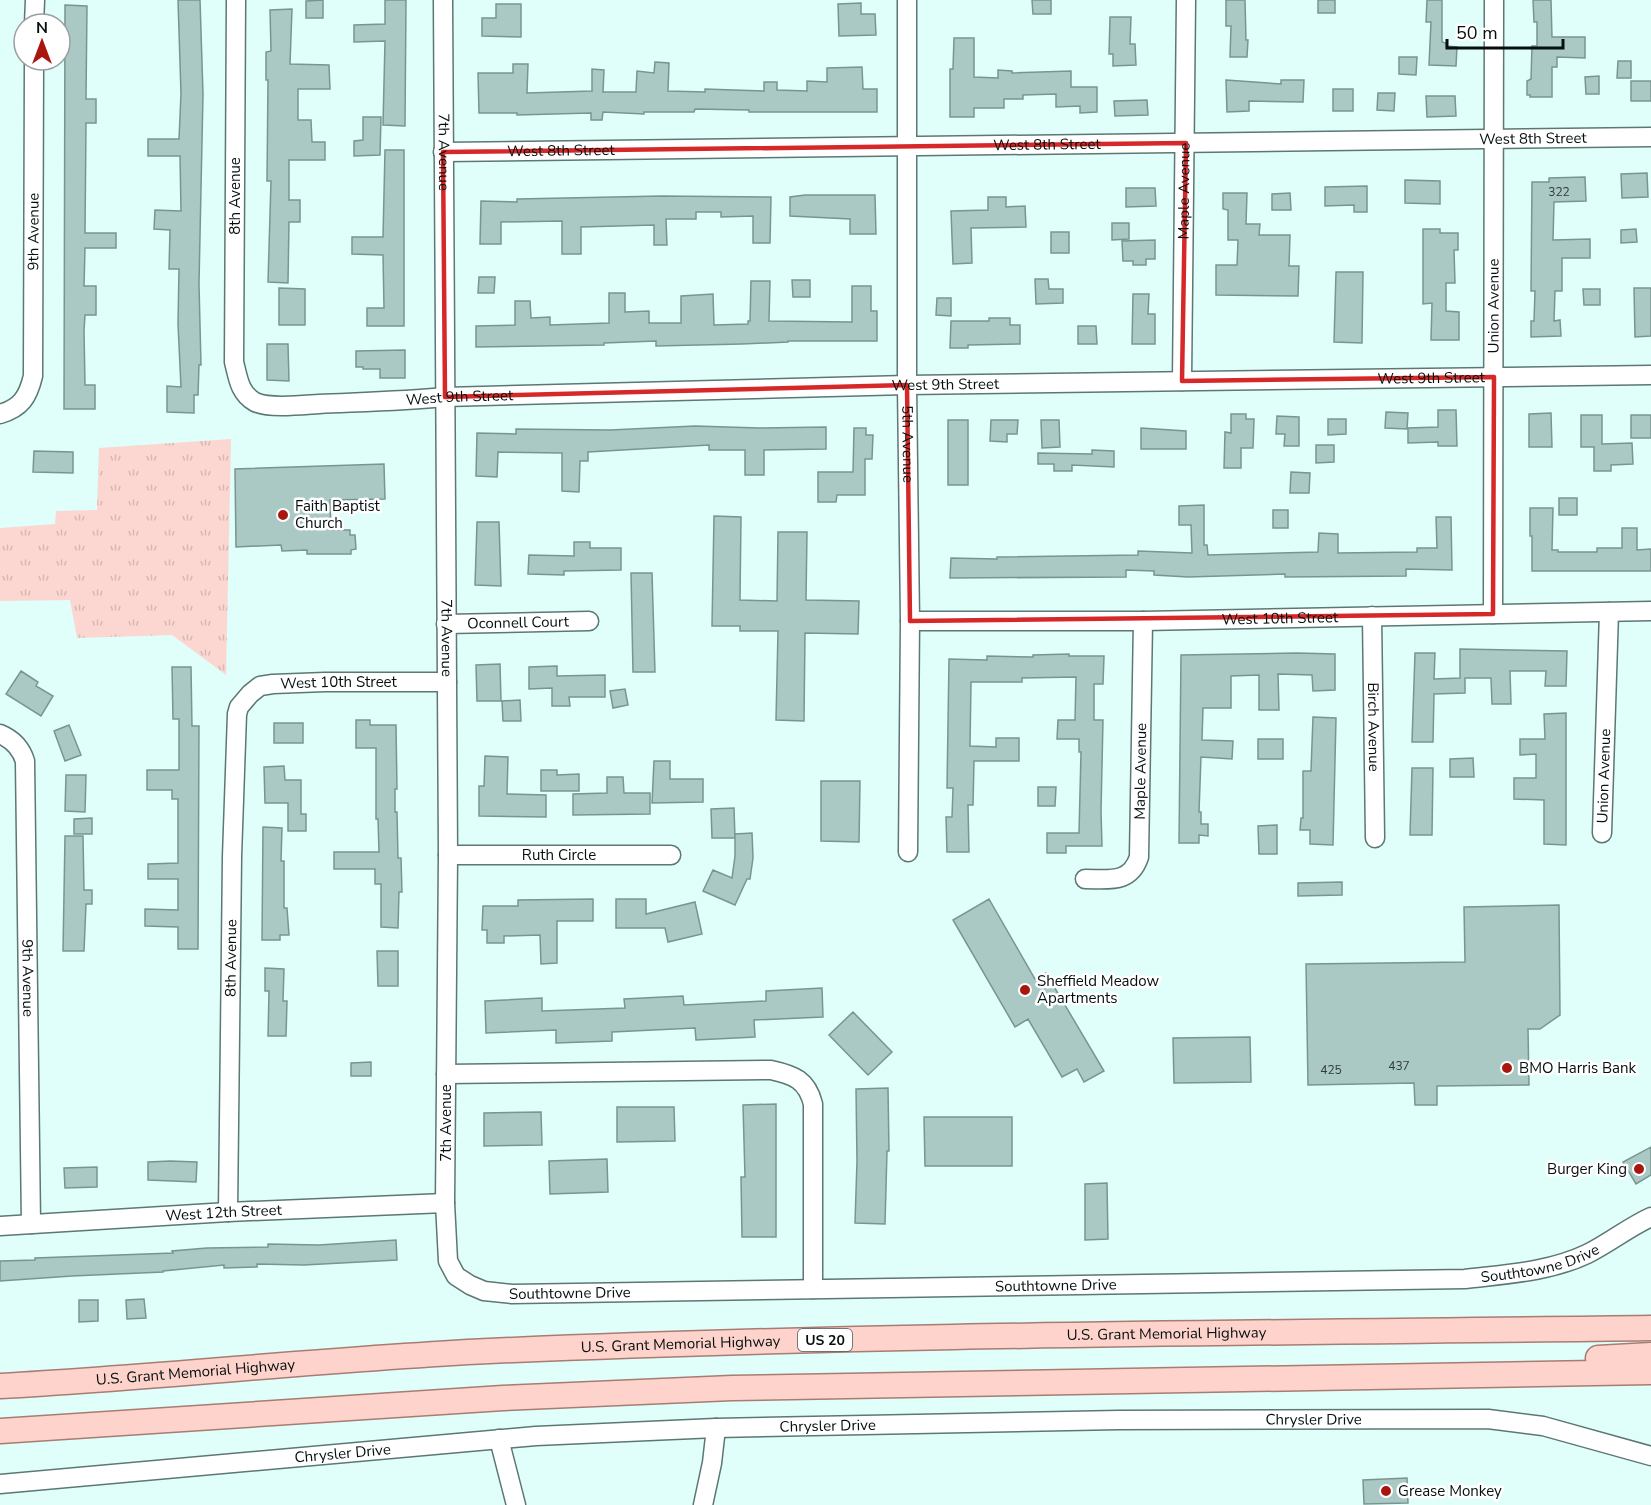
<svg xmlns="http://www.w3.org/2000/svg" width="1651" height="1505" viewBox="0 0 1651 1505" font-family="'Nunito Sans',sans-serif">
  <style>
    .grass { fill: url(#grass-tufts) }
    .building { fill: #aac8c4; stroke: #799591; stroke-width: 1.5 }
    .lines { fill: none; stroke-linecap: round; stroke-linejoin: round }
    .minor-casing { stroke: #5c7774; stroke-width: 21 }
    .major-casing { stroke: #a77c73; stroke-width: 27 }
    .minor { stroke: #fff; stroke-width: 18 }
    .major { stroke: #fed3cc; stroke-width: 24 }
    .marked { fill: none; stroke: #d62828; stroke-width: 4.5; stroke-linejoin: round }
    .poi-dot { fill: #a91610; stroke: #fff; stroke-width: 2 }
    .labels { text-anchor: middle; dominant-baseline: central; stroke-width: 5; stroke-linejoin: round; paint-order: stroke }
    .number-label { font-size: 12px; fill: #2e3d3c }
    .shield { fill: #fff; stroke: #505756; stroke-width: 1.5 }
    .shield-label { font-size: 14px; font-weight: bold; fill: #050f0e }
    .street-label { font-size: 15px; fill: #050f0e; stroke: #fff }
    .poi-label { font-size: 15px; fill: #050f0e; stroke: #fff; text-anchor: start }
  </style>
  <defs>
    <pattern id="grass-tufts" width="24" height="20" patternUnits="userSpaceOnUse" patternTransform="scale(1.5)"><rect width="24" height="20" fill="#fcd7d1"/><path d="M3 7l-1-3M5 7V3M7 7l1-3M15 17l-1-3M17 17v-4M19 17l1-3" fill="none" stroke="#d6b7b2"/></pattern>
  </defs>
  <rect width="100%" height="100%" fill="#e0fefa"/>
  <!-- grass -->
  <path class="grass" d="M231,439l-5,236 -54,-40 -95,3 -7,-38 -70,1v-73l55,-4 1,-13 41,-1 2,-62z"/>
  <!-- building -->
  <path class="building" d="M178,0h22l3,94 -4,190 2,81h-2l-1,30h-4v18l-27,-1v-26l14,1 -3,-63 1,-55h-10l1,-39 -16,-1 1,-19 26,1 -1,-55h-32v-17h31l2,-45z
    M323,0v18h-17v-17z
    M385,0h21l-1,126 -22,-1 2,-84 -31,1v-17l31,-1z
    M1032,0h19v14h-18z
    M1226,0h19l1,40h2l-1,17h-17l1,-31h-5z
    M1318,0h17v13h-17z
    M1427,0h15v42l4,1v3l11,1 -1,19 -27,-1 2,-43h-5z
    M1533,0h18l1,37h33v21l-28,-1v10h-5v30h-22v-2h-3v-14l4,-2 1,-33h5v-24h-3z
    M861,3v11h14l1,21 -37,1 -1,-32z
    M496,4h25v33l-39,-1v-18h14z
    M65,5l22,1 -1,93h10v24h-10l-1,110h31v15h-31l-1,38h12v29h-11l-1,16 1,54h10v24h-31z
    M292,9l-2,55 39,1 1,24h-32v31h13l1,22h13v18h-36v40h11v22h-11l-1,61 -20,-1 3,-101h-4l1,-101h-2v-28l5,-1 -1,-41z
    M1110,17h21l-1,27h5l1,21 -23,1v-12h-4z
    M954,38h20v39l24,1v-8l14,1v2l59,-2v16h26v25l-17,1v-7l-24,1v-13l-33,1v4h-19v9h-30v9h-24v-48h3z
    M1399,57h18l-1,18 -17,-1z
    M1618,61h13v17h-14z
    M655,62l14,1 -1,28 37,1v-3l59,2v-9h13v8l30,1v-10l20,1v-14l35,-1 1,22h14v23h-128v-2l-54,-1 -1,3h-50v2l-41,-2 -1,8h-11v-7l-74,2v-2h-38l-1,-40h35v-9h15l-1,29 65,-2v-22l12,1 -1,22h33l1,-21 17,2z
    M1599,76v18h-13l-1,-17z
    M1226,80l55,4v-4h23l-1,22 -54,-1v10l-22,1z
    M1631,81h20v20h-20z
    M1333,89h20v22h-20z
    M1378,93h17l-1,18 -17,-1z
    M1426,96h29l1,20 -29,1z
    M1147,100l1,15 -33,1 -1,-15z
    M363,117h18l-1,38 -26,1v-15l9,-1z
    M385,150h19v176h-37v-18h17l-1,-53 -31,-1v-17h31z
    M1647,173l1,24 -26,1 -1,-24z
    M1585,177l1,24 -32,1 -1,38 37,-1v19h-28v33h-7l-1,30 6,-1 1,16 -30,1v-16h3l1,-30h-4l1,-109h17v-4z
    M1405,180l35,1v23l-35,-1z
    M1367,186v26h-13v-7l-29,1v-19z
    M1126,188h29l1,18 -30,1z
    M1223,193h24l-1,31h14l-1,11h31l-1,31h10l-1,30 -82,-1v-30h21l1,-25h-10v-30l-5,-1z
    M1290,193l1,17h-19v-16z
    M805,195h70l1,39h-26v-15l-60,-3v-19z
    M662,196l109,1 -1,46h-17v-27l-32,1v-5h-25v7h-30l1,26h-13v-20l-73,2v27h-19v-33l-61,1v22h-21l1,-43 36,1v-3z
    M988,197h18v10l19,-1 1,21 -55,1 1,35 -19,1 -2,-53 37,-1z
    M1112,223h17v16l-17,1z
    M1423,229h17v4h18v17h-4l1,33h-9v28l13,1v28h-28l1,-37 -9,1z
    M1636,229l1,13 -16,1v-13z
    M1051,232h18v21h-18z
    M1155,240v19h-9v6h-13v-4h-10l-1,-20z
    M1336,272h27l-1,71 -28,-1z
    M479,277h16l-1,16h-16z
    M1035,279h13l1,10h14v14l-27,1z
    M792,280h18v17h-17z
    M751,281h19l-1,40 83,1v-36h19v25h6v30h-89v1l-46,2 -86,2v-5l-52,2v2l-128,2v-21l39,-1v-24h15l1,17 19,-1v8l59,-2v-30h16v19l24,-1v12h32v-27l32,-2 1,31 34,-1v-3h2z
    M279,288l26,1v36h-26z
    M1634,288h17v48l-16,1z
    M1583,289h17v16h-16z
    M1133,294h16l-1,20h7v30h-23z
    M937,298h14v18l-15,-1z
    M989,318h21v7h10v19l-52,1v3h-18l1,-27h38z
    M1078,326h18l1,18h-19z
    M267,344h21l1,37 -22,-1z
    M405,350v28h-25v-9h-17v-2h-7v-16z
    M1438,410h18l1,36h-19v-4l-30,1v-15l30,-1z
    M1386,412l22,1 -1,16 -22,-1z
    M1551,413l1,34h-23v-33z
    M1231,414h15v5h8l-1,29h-12v20h-17l1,-36 6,1z
    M1581,415h21v29l30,-1 1,21 -22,1v6h-17v-24h-13z
    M1631,415h20v23h-20z
    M1277,416l22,1v29h-15l1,-12h-9z
    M1328,419h18v15l-18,1z
    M948,420h20v65h-20z
    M991,420h27l-1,14h-10v8l-17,-1z
    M1041,420h18l1,27 -18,1z
    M695,426l64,2 67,-1v22l-62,1v25h-19v-25h-36v-5l-121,7v9h-8l-1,31 -17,-1v-38l-64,-1 -1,25 -21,-1 1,-43 39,1v-5l94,1z
    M854,428h12v7h7l-1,24h-7v36h-28l-1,7h-18v-30h35z
    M1141,428l45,3v18h-45z
    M1316,445h18v17l-18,1z
    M1092,450l22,1v16l-42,-2v6h-18v-7h-16v-11l54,1z
    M34,451l39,1v21l-40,-1z
    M384,464l1,35 -55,1 1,30h19v5h5l1,14 -5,1v4h-44v-4l-25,1 -1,-6 -45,2 -1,-78z
    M1291,472l19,1 -1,20h-19z
    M1559,498h18v17h-18z
    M1204,505v40h3l1,10 110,-3 1,-19 19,1v19l79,-1v-4h20l-1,-31h15l1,53 -46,-1v7l-121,1v-3l-97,3 -34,-2v-4l-28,-1v7l-176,1 1,-20 46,1v-2l141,-2v-4l54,2 -1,-28h-12v-19z
    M1530,508h23l-1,42h6v2h39v-4h25v-20h15v22l14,-1v22h-119v-35h-2z
    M1273,510h15v18h-15z
    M714,516l27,1 -1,83 37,1 1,-69h29l-1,68 53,1 -1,33 -53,-1 -1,88 -28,-1 2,-89h-38v-5h-28z
    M477,522h22l2,64 -26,-1z
    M574,542h16v6h31v22l-57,1v4l-36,-1 1,-19 45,1z
    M631,573h21l3,99h-22z
    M1460,649l107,2 -1,35h-21l1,-15h-36l1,33h-19l-1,-26h-26v15l-31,1 -1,48h-21l3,-89h20l-1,26 26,-1z
    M1297,653l38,1v36l-22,1 -1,-16 -34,-1 1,36h-20v-35l-28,1v32h-28l-1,32 31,1 -1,18 -31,-2 -2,55h2v12h7v12l-9,-1v8h-20l2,-188z
    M1069,654v2h35l-1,28h-9v36h9l-2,91 1,35h-36v7h-19v-20h32l2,-81h-2v-13h-22l1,-19h17l1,-43 -54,1v4h-51l-1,64 26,1v-9h23v23h-45l-1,44h-5l1,47h-22l-1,-35h6l1,-29h-6l2,-129 38,1v-4l46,1v-2z
    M500,664l1,37h-24l-1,-36z
    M557,666v10l48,-1v22h-36l1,9h-18v-18l-23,1v-22z
    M172,667h19l1,59h7l-1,223h-20v-22l-33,-1v-17l33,1v-31h-30v-15l30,-1v-64h-6v-9h-25v-20h32v-51h-6z
    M21,671l17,11 -2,4 17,10 -12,20 -35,-22z
    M625,689l3,16 -15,3 -3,-17z
    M520,700l1,21h-18l-1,-20z
    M1566,713v132l-22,-1v-44l-30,-1v-21h22v-24l-16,1v-16h25l-1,-25z
    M1313,717l23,1 -3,127 -23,-1v-14h-10l1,-12h2v-47h8z
    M356,720h14v5h26l1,64h-2v23h2l1,46h3l1,34h-3l-1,36 -17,-1v-43h-6v-15h-41v-17h45l-1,-33h-2v-71h-20z
    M274,723h29v20h-29z
    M69,725l12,30 -16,6 -11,-30z
    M1258,739h25v20h-25z
    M485,756l23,1 -1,37 39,1v22l-67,-1v-30h5z
    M1473,758l1,19h-24v-18z
    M654,761h16v18h33v23l-51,1z
    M284,766l1,14h16v34h5v17h-18v-28h-23l-1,-36z
    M1412,768h21l-1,67h-22z
    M541,770h16v5l22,-1v17h-38z
    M66,775h20l-1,37 -20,-1z
    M607,777h16l1,16h26v21l-77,1v-21l34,-1z
    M821,781h39l-1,61 -38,-1z
    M1038,787h18l-1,19h-17z
    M734,808l1,30h-23l-1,-29z
    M92,818v16h-18v-15z
    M1277,825v29h-18l-1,-28z
    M263,827l19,1 -1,33h3v47h3l2,27h-9v5h-18z
    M752,833l1,25 -3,21h-3l-12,26 -32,-14 10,-21 19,8 3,-22v-22z
    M65,836h18l1,54h8v14h-6l-2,47h-21z
    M1342,882v13l-44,1v-13z
    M593,899v22h-36v42l-16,1 -1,-29 -36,1v7h-17v-13h-5l1,-24h35v-6z
    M616,899h30v15l49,-12 7,32 -34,8 -3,-14h-49z
    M989,899l46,80 11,-6 58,98 -20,11 -7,-13 -15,8 -34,-58 -13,8 -62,-107z
    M1559,905l1,110 -20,14h-12l1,56 -92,1v19h-22l-1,-22 -106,2 -2,-121 159,-2 -1,-55z
    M377,951h21v35h-20z
    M265,968l19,1 -1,32h4l-1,35h-18l1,-45h-4z
    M822,988l1,29 -69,3 1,17 -59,3 -1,-12 -83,4v9l-56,2v-13l-70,3 -1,-32 57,-3v13l83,-3 -1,-9 59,-3 1,9 82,-4v-10z
    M853,1012l39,40 -24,23 -39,-40z
    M1250,1037l1,45 -77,1 -1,-45z
    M371,1062v14h-20v-13z
    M888,1088l1,63h-2l-2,73 -30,-1 2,-62 -1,-72z
    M776,1104v133h-34l-1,-60h4l-2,-72z
    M617,1107h57l1,34 -58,1z
    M541,1112l1,33 -58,1v-33z
    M924,1117h88v49h-87z
    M1651,1147v28l-15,9 -13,-22z
    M607,1159l1,33 -58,2 -1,-33z
    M170,1161l27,1 -1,20 -48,-2v-18z
    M97,1167v20l-32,1 -1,-20z
    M1107,1183l1,56 -23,1v-56z
    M396,1240l1,20 -93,5 -47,-1v3l-33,1v-3l-61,6v1l-91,4 -72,5v-20l35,-1v-2l138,-5 -1,-2 35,-3 61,-1v-3l51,1z
    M144,1299l2,19 -19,1 -1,-19z
    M79,1300h19v21l-19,1z
    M1407,1478l1,25 -44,1 -1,-24z"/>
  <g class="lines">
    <defs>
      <g id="minor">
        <path id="s1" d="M236,0l-2,362c4,15 5,31 21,40 14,7 48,3 64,2 42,-2 84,-3 126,-7l462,-12 744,-10"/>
        <path id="s2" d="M443,0l5,855 -3,348 3,58 8,15 14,9 14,6 28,3 953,-15c41,-5 84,-7 122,-25 22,-11 42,-27 64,-37"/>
        <path id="s3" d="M907,0v385l3,236 -2,231"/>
        <path d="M34,24l1,-24"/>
        <path id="s4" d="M443,152l1208,-15"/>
        <path id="s5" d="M1182,381l4,-381"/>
        <path id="s6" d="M0,414c21,-6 28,-17 33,-38l1,-316"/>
        <path id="s7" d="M1493,614l1,-614"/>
        <path id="s8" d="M1372,616l3,222"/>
        <path id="s9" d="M910,621h233l508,-10"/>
        <path id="s10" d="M446,624l143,-3"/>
        <path id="s11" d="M0,734c12,5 21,14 25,27l6,463"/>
        <path id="s12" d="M1602,833l7,-221"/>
        <path id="s13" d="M448,855h223"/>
        <path id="s14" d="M1085,879c24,0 45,5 54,-22l4,-236"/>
        <path d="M446,1074l325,-4c23,5 36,10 42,34v185"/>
        <path id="s15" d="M228,1212l4,-355 5,-143 2,-7 11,-13 10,-8 13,-2 52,-2h122"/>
        <path id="s16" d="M0,1226l228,-14 217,-9"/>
        <path d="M499,1439l17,66"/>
        <path id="s17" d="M0,1484l536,-48 180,-8 403,-8 369,-1 55,7 108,30"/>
        <path d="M703,1505l9,-42 4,-35"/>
      </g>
      <g id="major">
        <path d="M1598,1358l53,-3"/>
        <path id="s18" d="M0,1386c163,-9 326,-27 489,-35 387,-17 775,-18 1162,-23"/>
        <path d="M0,1431l503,-33 229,-10 919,-16"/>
      </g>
    </defs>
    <!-- minor casing -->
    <use href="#minor" class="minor-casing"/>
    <!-- major casing -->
    <use href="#major" class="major-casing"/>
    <!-- minor -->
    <use href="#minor" class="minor"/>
    <!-- major -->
    <use href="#major" class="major"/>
  </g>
  <!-- marked area -->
  <path class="marked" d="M1186,143l-4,238 312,-4 -1,237 -583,7 -3,-236 -462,12 -2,-245z"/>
  <!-- markers -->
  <g class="poi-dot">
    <circle cx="283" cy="515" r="6"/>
    <circle cx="1025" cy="990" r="6"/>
    <circle cx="1507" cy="1068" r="6"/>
    <circle cx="1639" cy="1169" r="6"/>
    <circle cx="1386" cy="1491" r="6"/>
  </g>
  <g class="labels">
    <!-- number labels -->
    <g class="number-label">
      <text x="1559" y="192">322</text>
      <text x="1399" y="1066">437</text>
      <text x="1331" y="1070">425</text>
    </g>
    <!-- shield labels -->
    <rect class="shield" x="798" y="1329" width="54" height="22" rx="4.5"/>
    <g class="shield-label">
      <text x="825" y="1340">US 20</text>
    </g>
    <!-- street labels -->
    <g class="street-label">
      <text stroke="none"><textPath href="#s4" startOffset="1090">West 8th Street</textPath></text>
      <text stroke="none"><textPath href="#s4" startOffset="604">West 8th Street</textPath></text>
      <text stroke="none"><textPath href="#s2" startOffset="152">7th Avenue</textPath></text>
      <text stroke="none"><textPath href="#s4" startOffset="118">West 8th Street</textPath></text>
      <text stroke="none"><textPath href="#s5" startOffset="190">Maple Avenue</textPath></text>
      <text transform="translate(235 196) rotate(-90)">8th Avenue</text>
      <text stroke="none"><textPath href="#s6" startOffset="198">9th Avenue</textPath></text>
      <text stroke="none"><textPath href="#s7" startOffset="308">Union Avenue</textPath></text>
      <text stroke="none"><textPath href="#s1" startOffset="1586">West 9th Street</textPath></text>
      <text stroke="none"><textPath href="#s1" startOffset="1100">West 9th Street</textPath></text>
      <text stroke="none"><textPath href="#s1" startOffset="614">West 9th Street</textPath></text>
      <text stroke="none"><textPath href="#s3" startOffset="444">5th Avenue</textPath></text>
      <text stroke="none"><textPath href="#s9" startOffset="370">West 10th Street</textPath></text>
      <text stroke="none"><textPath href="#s10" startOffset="72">Oconnell Court</textPath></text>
      <text stroke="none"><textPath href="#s2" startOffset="638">7th Avenue</textPath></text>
      <text stroke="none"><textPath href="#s15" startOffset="614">West 10th Street</textPath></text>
      <text stroke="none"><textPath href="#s8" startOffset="111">Birch Avenue</textPath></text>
      <text stroke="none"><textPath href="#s14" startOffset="150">Maple Avenue</textPath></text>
      <text stroke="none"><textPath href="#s12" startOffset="57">Union Avenue</textPath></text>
      <text stroke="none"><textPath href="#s13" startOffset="111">Ruth Circle</textPath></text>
      <text stroke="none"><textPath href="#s15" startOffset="254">8th Avenue</textPath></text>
      <text stroke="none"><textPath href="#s11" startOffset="255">9th Avenue</textPath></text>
      <text transform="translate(446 1123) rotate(-90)">7th Avenue</text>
      <text stroke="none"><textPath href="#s16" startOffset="224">West 12th Street</textPath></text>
      <text stroke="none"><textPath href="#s2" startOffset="2368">Southtowne Drive</textPath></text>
      <text stroke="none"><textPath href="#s2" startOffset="1882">Southtowne Drive</textPath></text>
      <text stroke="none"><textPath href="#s2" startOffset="1396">Southtowne Drive</textPath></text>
      <text stroke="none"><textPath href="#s18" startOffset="1168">U.S. Grant Memorial Highway</textPath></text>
      <text stroke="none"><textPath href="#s18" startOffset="682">U.S. Grant Memorial Highway</textPath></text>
      <text stroke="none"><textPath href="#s18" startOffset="196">U.S. Grant Memorial Highway</textPath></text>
      <text stroke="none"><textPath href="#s17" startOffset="1316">Chrysler Drive</textPath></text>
      <text stroke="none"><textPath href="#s17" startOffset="830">Chrysler Drive</textPath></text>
      <text stroke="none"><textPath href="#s17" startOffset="344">Chrysler Drive</textPath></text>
    </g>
    <!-- poi labels -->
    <g class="poi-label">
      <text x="295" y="506">Faith Baptist<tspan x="295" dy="17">Church</tspan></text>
      <text x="1037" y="981">Sheffield Meadow<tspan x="1037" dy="17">Apartments</tspan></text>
      <text x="1519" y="1068">BMO Harris Bank</text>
      <text x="1627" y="1169" text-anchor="end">Burger King</text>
      <text x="1398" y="1491">Grease Monkey</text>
    </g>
  </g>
  <!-- north arrow -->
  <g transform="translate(42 42)"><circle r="28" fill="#ffffff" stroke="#9b9f9f" stroke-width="1.5"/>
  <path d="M0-4.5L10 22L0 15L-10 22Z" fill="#a91610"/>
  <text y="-9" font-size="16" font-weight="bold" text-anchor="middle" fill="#050f0e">N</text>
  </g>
  <!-- scale -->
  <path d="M1447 39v9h116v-9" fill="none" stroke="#050f0e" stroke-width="3"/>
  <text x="1456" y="39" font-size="18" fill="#050f0e" stroke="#ffffff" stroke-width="4.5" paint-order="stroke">50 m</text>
</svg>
